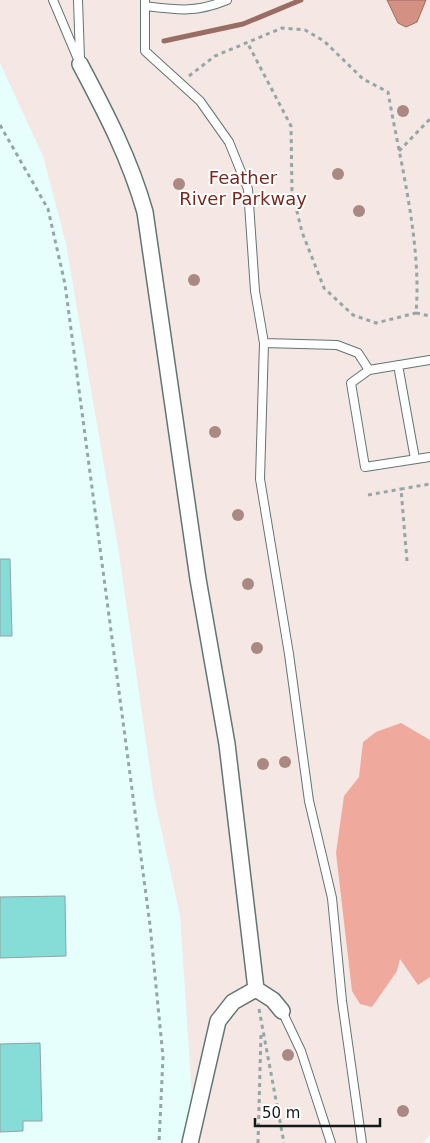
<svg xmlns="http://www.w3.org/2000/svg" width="430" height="1143" viewBox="0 0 430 1143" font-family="'DejaVu Sans',sans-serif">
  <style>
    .green { fill: #f5e7e4 }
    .forest { fill: #efaa9d }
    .water { fill: #d39083; stroke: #996d63 }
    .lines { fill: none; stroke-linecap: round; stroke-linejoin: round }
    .stream { stroke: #996d63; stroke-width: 5 }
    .building { fill: #86dcd7; stroke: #8ea4a2 }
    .lane-casing { stroke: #617674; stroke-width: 10 }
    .street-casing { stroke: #617674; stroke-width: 18 }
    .path { stroke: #95a7a5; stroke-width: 3; stroke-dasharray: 4 4; stroke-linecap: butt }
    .lane { stroke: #fff; stroke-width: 8 }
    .street { stroke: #fff; stroke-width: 15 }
    .tree { fill: #aa8982 }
    .labels { text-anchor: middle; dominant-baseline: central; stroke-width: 4; stroke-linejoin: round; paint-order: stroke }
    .park-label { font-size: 18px; fill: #79291e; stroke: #fff }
  </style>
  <rect width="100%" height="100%" fill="#e6fefc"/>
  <!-- green -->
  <path class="green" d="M0,0h430v1135l-7,8h-228l-15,-228 -26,-118 -36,-250 -52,-303 -23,-88 -43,-93z"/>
  <!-- forest -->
  <path class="forest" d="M401,723l29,17v237l-12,8 -18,-26 -3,12 -25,36 -12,-3 -8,-13 -16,-138 8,-57 15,-19 4,-35 13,-10z"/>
  <!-- water -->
  <path class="water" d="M387,0h39l-9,22 -11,5 -8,-4z"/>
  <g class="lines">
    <!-- stream -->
    <path class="stream" d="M164,41l79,-17 58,-24"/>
  </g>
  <!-- building -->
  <path class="building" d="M0,559h10l2,77h-12z
    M65,896l1,60 -66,2v-61z
    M40,1043l2,78h-19v10l-23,1v-88z"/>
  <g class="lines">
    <defs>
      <path id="lane" d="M53,0l27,64
        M78,0l2,58
        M145,0v51l55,50 29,41 19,47 7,102 9,52 -4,136 29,175 20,147 23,97 10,103 20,142
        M145,6c33,4 50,7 82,-6
        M264,343l73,2 21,8 11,17
        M430,360l-61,10 -18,13 14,84 65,-10
        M398,365l17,94
        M282,1011l19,40 30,92"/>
      <path id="street" d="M80,64c26,49 50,95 65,148l53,367 29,165 29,245
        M256,989l17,11 9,11
        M190,1143l28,-122 15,-19 23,-13"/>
    </defs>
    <!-- lane casing -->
    <use href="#lane" class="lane-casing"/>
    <!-- street casing -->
    <use href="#street" class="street-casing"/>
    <!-- path -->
    <path class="path" d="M189,76l26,-20 67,-28 23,2 19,11 39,38 25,13c12,69 34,152 28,221l-40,10 -23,-8 -29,-27 -22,-56 -10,-41 -1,-65 -44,-84
      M0,125l48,84 17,75 85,641 13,132 -4,86
      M399,151l31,-32
      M416,313l14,3
      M368,495l33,-6
      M407,561l-6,-72 29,-5
      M259,1009l25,134
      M258,1143l3,-109"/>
    <!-- lane -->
    <use href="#lane" class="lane"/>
    <!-- street -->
    <use href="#street" class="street"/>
  </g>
  <!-- trees -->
  <g class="tree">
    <circle cx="403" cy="111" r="6"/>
    <circle cx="338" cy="174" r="6"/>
    <circle cx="179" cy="184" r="6"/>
    <circle cx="359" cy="211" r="6"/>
    <circle cx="194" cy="280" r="6"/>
    <circle cx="215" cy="432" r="6"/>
    <circle cx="238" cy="515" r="6"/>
    <circle cx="248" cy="584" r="6"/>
    <circle cx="257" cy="648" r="6"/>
    <circle cx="285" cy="762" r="6"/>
    <circle cx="263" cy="764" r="6"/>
    <circle cx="288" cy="1055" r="6"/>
    <circle cx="403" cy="1111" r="6"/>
  </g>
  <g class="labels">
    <!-- park labels -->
    <g class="park-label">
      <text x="243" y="177">Feather<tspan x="243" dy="21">River Parkway</tspan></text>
    </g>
  </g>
  <!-- scale -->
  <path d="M255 1118v8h125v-8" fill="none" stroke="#121a19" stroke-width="2.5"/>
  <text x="262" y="1118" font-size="15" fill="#121a19" stroke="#ffffff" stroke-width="4" paint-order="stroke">50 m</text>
</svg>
